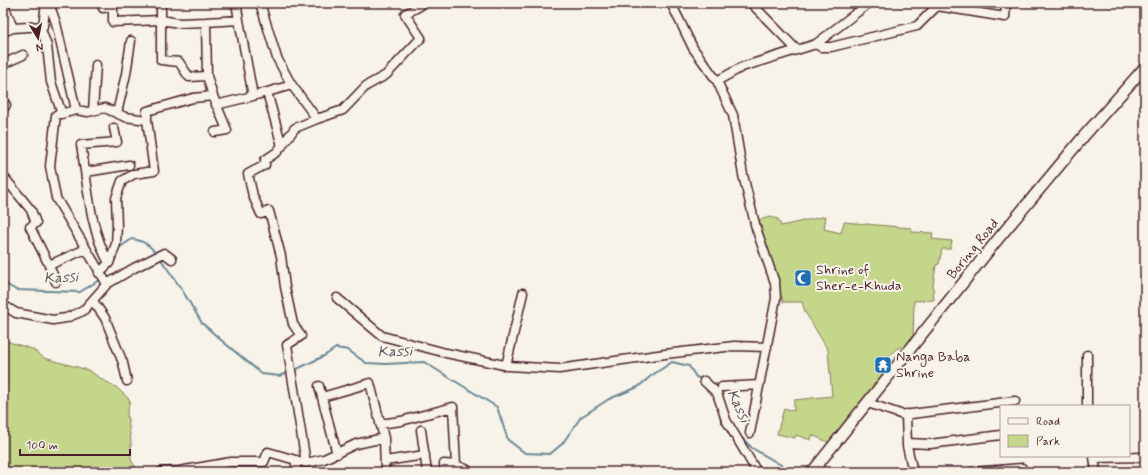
<svg xmlns="http://www.w3.org/2000/svg" width="1148" height="475" viewBox="0 0 1148 475" font-family="Mynerve,sans-serif">
  <style>
    .green { fill: #c4d68a; stroke: #877a5a }
    .lines { fill: none; stroke-linecap: round; stroke-linejoin: round }
    .stream { stroke: #698795; stroke-width: 2 }
    .minor-casing { stroke: #4a1f2b; stroke-width: 11 }
    .tertiary-casing { stroke: #4a1f2b; stroke-width: 13 }
    .minor { stroke: #f7f3e8; stroke-width: 8 }
    .tertiary { stroke: #f7f3e8; stroke-width: 10 }
    .labels { text-anchor: middle; dominant-baseline: central; stroke-width: 4; stroke-linejoin: round; paint-order: stroke }
    .street-label { font-size: 14px; fill: #4a1f2b; stroke: #f7f3e8 }
    .poi-label { font-size: 14px; fill: #4a1f2b; stroke: #f7f3e8; text-anchor: start }
    .water-label { font-size: 15px; font-style: italic; fill: #5a5360; stroke: #f7f3e8 }
  </style>
  <rect width="100%" height="100%" fill="#f7f3e8"/>
  <filter id="ink" filterUnits="userSpaceOnUse"><feTurbulence type="fractalNoise" baseFrequency=".025" numOctaves="2"/><feDisplacementMap in="SourceGraphic" scale="8" xChannelSelector="R" yChannelSelector="G"/><feConvolveMatrix kernelMatrix="1 2 1 2 8 2 1 2 1" color-interpolation-filters="sRGB"/></filter>
  <g filter="url(#ink)">
    <!-- green -->
    <path class="green" d="M826,216l-2,13 17,4 3,-11 67,6 1,4 21,1 -1,6 20,2 -2,8h-8l-3,15 -3,1 -3,21 1,14 -20,1 -1,42 -17,6 -10,11 -8,3 3,9 3,8 -52,64 -20,-9 -1,5 -15,-5 -1,3 -18,-4 7,-26 10,3v-11l38,-4 -4,-46 -23,-38 -3,-10h-19l-24,-82 11,-3 8,2 3,7z
      M3,340l29,9 12,9 44,12 15,10 13,7 14,13 -3,13 4,29v18l7,11 9,-1 28,2h-172z"/>
    <g class="lines">
      <!-- stream -->
      <path class="stream" d="M117,249l15,-10c12,2 18,6 25,16
        M160,258l22,32 20,33 19,17 41,34 17,2 10,-4
        M3,272l3,12 10,6 64,2 21,-13
        M105,276l7,-11
        M293,371l31,-15 12,-8 12,2 18,13 20,1 38,-2 73,45 11,33 17,13 25,1 12,-10 19,-27 28,-18 29,-12 13,-11 21,-14 17,4 7,11 6,2
        M710,382l6,2 3,6
        M741,437l11,11 41,24"/>
      <defs>
        <path id="minor" d="M3,3l10,25 30,-2 3,-23
          M101,3l2,5 10,-2v-3
          M161,3v57l18,2 10,15 18,-1 6,20
          M236,3l3,17
          M260,3l17,55 14,26 26,35 26,-9 23,-24 20,-11 35,-37 -16,-24 15,-8 -1,-3
          M671,3l22,45 24,33
          M751,3l46,47
          M113,6v16l48,-2 18,3 27,-1
          M40,26l7,20 4,36 11,32
          M3,32l10,-4
          M816,44l5,3h10l86,-21 20,-20 68,11 1,-14
          M3,64l20,-9
          M207,76l-1,-54 33,-2 14,76 -37,9
          M267,92l15,54
          M253,96l39,-11
          M3,100l3,5 -3,4
          M76,110l12,2 17,-4 20,9 22,3 7,51 -20,3 -12,7 -6,17 1,28 -1,18 -7,19
          M93,111l3,-46
          M117,113l9,-39 5,-33
          M317,119l-22,9 -18,24 -12,8v5l-17,9 5,22 8,18 8,-3 12,45 4,31 8,37 8,12 -14,9 19,118 18,-4 32,-15 28,-6 1,34
          M147,120v-9l46,-13 20,-2 14,34 -12,2
          M86,172l43,-7
          M3,176l28,34 5,13 -6,4 19,38
          M99,273l10,-10c-20,-35 -21,-79 -28,-118l36,-3 -3,-14
          M56,282l-7,-17 37,-16
          M107,284l27,-16 30,-15 8,6
          M337,298l45,38 64,17 63,13 50,3 106,-15 69,-8 33,1
          M93,301l12,17 18,45 4,18
          M3,305l13,8 37,7 13,-2 17,-7 24,-27 -51,-86 -6,-32 6,-51 20,-5 -20,-87 -7,-20
          M1087,355v51
          M506,366l17,-73
          M704,381l13,12 9,27 31,52
          M319,386l18,68
          M722,387l37,-2
          M322,397l48,-14 14,55
          M868,403l35,12 112,-14
          M906,414l1,32 6,26
          M380,424l21,-3 52,-14 3,58 -12,-1 1,8
          M421,430l6,42
          M750,433l26,-135 -1,-15 -19,-55 -13,-53 -10,-60 -16,-34 25,-14 74,-23 53,-41
          M907,443l23,1 71,-9
          M1094,456l2,16
          M1094,458l51,-1
          M385,461l40,-6
          M456,465l10,4 3,3
          M161,472l18,-1 52,-9h33l4,-10 38,11
          M296,472v-12
          M972,472l50,-4"/>
        <path id="tertiary" d="M812,472l186,-233 86,-103 61,-69"/>
      </defs>
      <!-- minor casing -->
      <use href="#minor" class="minor-casing"/>
      <!-- tertiary casing -->
      <use href="#tertiary" class="tertiary-casing"/>
      <!-- minor -->
      <use href="#minor" class="minor"/>
      <!-- tertiary -->
      <use href="#tertiary" class="tertiary"/>
    </g>
  </g>
  <!-- icons -->
  <defs>
    <symbol id="mosque-square" viewBox="-11 -11 22 22"><rect x="-9" y="-9" width="18" height="18" rx="4" fill="#1f6fb2" stroke="#f7f3e8"/><path d="M3.5-4.9A6 6 0 1 0 3.5 4.9A5 5 0 1 1 3.5-4.9Z" fill="#fff"/></symbol>
    <symbol id="temple-square" viewBox="-11 -11 22 22"><rect x="-9" y="-9" width="18" height="18" rx="4" fill="#1f6fb2" stroke="#f7f3e8"/><path d="M0-6L5-2H3V0L6.5 2.5H4V6H1.5V3h-3V6H-4V2.5H-6.5L-3 0V-2H-5Z" fill="#fff"/></symbol>
  </defs>
  <g fill-rule="evenodd">
    <use href="#mosque-square" x="793" y="268" width="20" height="20"/>
    <use href="#temple-square" x="873" y="355" width="20" height="20"/>
  </g>
  <g class="labels">
    <!-- street labels -->
    <g class="street-label">
      <text transform="translate(973 249) rotate(-51)">Boring Road</text>
    </g>
    <!-- poi labels -->
    <g class="poi-label">
      <text x="816" y="270">Shrine of<tspan x="816" dy="16">Sher-e-Khuda</tspan></text>
      <text x="896" y="357">Nanga Baba<tspan x="896" dy="16">Shrine</tspan></text>
    </g>
    <!-- water labels -->
    <g class="water-label">
      <text transform="translate(61 278) rotate(-2)">Kassi</text>
      <text transform="translate(395 352) rotate(-1)">Kassi</text>
      <text transform="translate(738 406) rotate(66)">Kassi</text>
    </g>
  </g>
  <!-- margin -->
  <rect width="1148" height="475" fill="none" stroke="#f7f3e8" stroke-width="16"/>
  <rect x="8" y="8" width="1132" height="459" fill="none" stroke="#4a1f2b" stroke-width="1.5" filter="url(#ink)"/>
  <!-- legend -->
  <rect x="1000" y="405" width="130" height="52" fill="#f7f3e8" stroke="#b29e9c"/>
  <rect x="1008" y="418" width="20" height="6" fill="#f7f3e8" stroke="#b29e9c"/>
  <text x="1036" y="425" font-size="12" fill="#4a1f2b">Road</text>
  <rect x="1008" y="435" width="20" height="12" fill="#c4d68a" stroke="#b29e9c"/>
  <text x="1036" y="445" font-size="12" fill="#4a1f2b">Park</text>
  <!-- north arrow -->
  <g transform="translate(38 38) rotate(170)" stroke="#f7f3e8" stroke-width="3" paint-order="stroke">
  <path d="M0-3L7 15L0 10L-7 15Z" fill="#4a1f2b"/>
  <text y="-6" font-size="11" font-weight="bold" text-anchor="middle" fill="#4a1f2b">N</text>
  </g>
  <!-- scale -->
  <path d="M20 449v6h110v-6" fill="none" stroke="#4a1f2b" stroke-width="2"/>
  <text x="26" y="449" font-size="12" fill="#4a1f2b" stroke="#f7f3e8" stroke-width="3" paint-order="stroke">100 m</text>
</svg>
